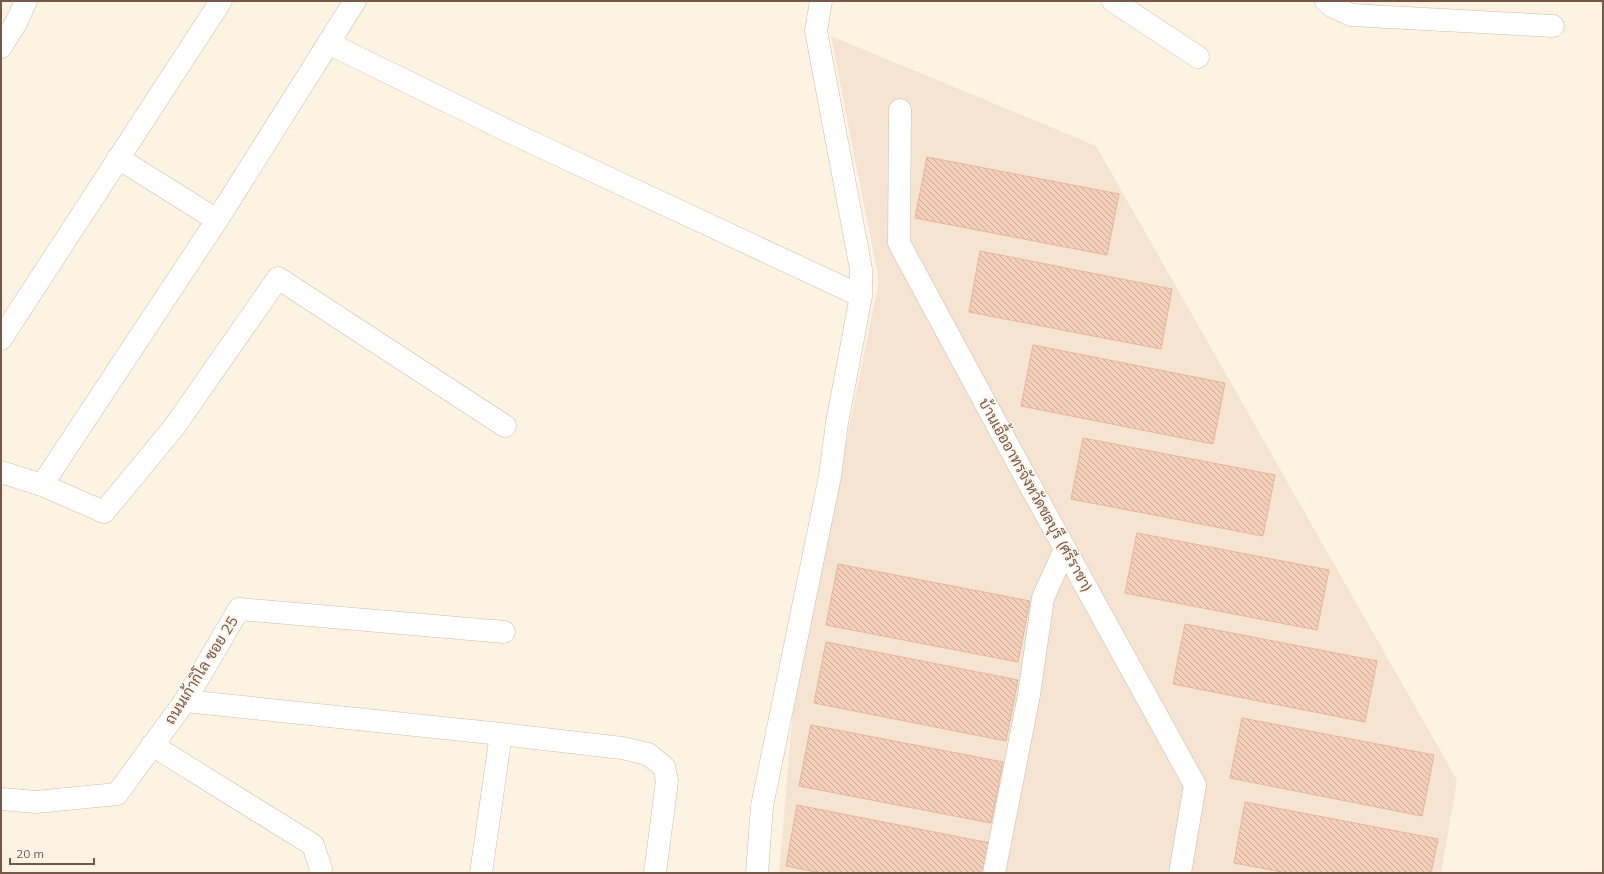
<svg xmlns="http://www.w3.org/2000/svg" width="1604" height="874" viewBox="0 0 1604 874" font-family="Mulish,Sarabun,sans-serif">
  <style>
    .residential { fill: #f5e4d1 }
    .building { fill: url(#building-back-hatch); stroke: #e7b599 }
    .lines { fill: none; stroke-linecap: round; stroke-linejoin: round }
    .street-casing { stroke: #d1bcac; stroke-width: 23 }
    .street { stroke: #fff; stroke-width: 22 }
    .labels { text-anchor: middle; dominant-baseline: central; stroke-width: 3.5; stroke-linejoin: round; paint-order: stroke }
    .street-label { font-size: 15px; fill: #775748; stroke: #fff6eb }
  </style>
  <defs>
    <pattern id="building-back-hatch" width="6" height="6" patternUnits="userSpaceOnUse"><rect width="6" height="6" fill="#f4cfba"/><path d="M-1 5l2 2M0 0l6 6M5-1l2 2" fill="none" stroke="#caab99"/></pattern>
  </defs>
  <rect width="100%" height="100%" fill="#fdf3e3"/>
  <!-- residential -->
  <path class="residential" d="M831,36l265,110 361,634 -16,93h-662l15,-175 85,-417z"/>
  <!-- building -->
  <path class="building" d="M927,157l192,37 -12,61 -192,-37z
    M980,251l192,38 -11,60 -192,-37z
    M1033,345l192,38 -12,61 -192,-38z
    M1083,438l192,37 -12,61 -192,-37z
    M1137,533l192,37 -12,60 -192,-37z
    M838,564l192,37 -12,61 -192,-37z
    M1185,624l192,37 -12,61 -192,-38z
    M826,642l192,38 -12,61 -192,-38z
    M1242,718l192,37 -12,61 -192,-38z
    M811,725l192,37 -12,61 -192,-37z
    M1245,802l193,37 -7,34h-144l-53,-10z
    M797,805l193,38 -6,30h-163l-35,-7z"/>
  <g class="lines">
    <defs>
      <path id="street" d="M1113,1l85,56
        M1326,1l6,5 19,9 202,11
        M328,43l186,91 347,162
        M1,47l15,-24 10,-22
        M900,110l-1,133 116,215 180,327 -15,88
        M118,158l99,62
        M1,339l220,-338
        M1,472l41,13 62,27 71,-86 103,-148 227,148
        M42,485l175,-265 138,-219
        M185,701l316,33 -20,139
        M501,734l121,14 26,6 16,13 3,14 -12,92
        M152,745l161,100 8,24 -1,4
        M1,799l35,3 81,-8 68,-93 54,-92 265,23
        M757,873l5,-67 68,-330 7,-53 24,-127v-27l-45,-238 5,-30
        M994,873l35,-178 14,-97 22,-49"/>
    </defs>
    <!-- street casing -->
    <use href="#street" class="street-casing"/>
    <!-- street -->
    <use href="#street" class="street"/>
  </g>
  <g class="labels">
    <!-- street labels -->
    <g class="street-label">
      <text transform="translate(1036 495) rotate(61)">บ้านเอื้ออาทรจังหวัดชลบุรี (ศรีราชา)</text>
      <text transform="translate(201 670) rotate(-58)">ถนนเก้ากิโล ซอย 25</text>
    </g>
  </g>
  <!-- border -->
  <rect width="1604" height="874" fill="none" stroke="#775748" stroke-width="4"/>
  <!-- scale -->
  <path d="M10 858v6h84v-6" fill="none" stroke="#775748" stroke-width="2"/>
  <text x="16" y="858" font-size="12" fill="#775748" stroke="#fff6eb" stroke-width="3" paint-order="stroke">20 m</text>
</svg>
